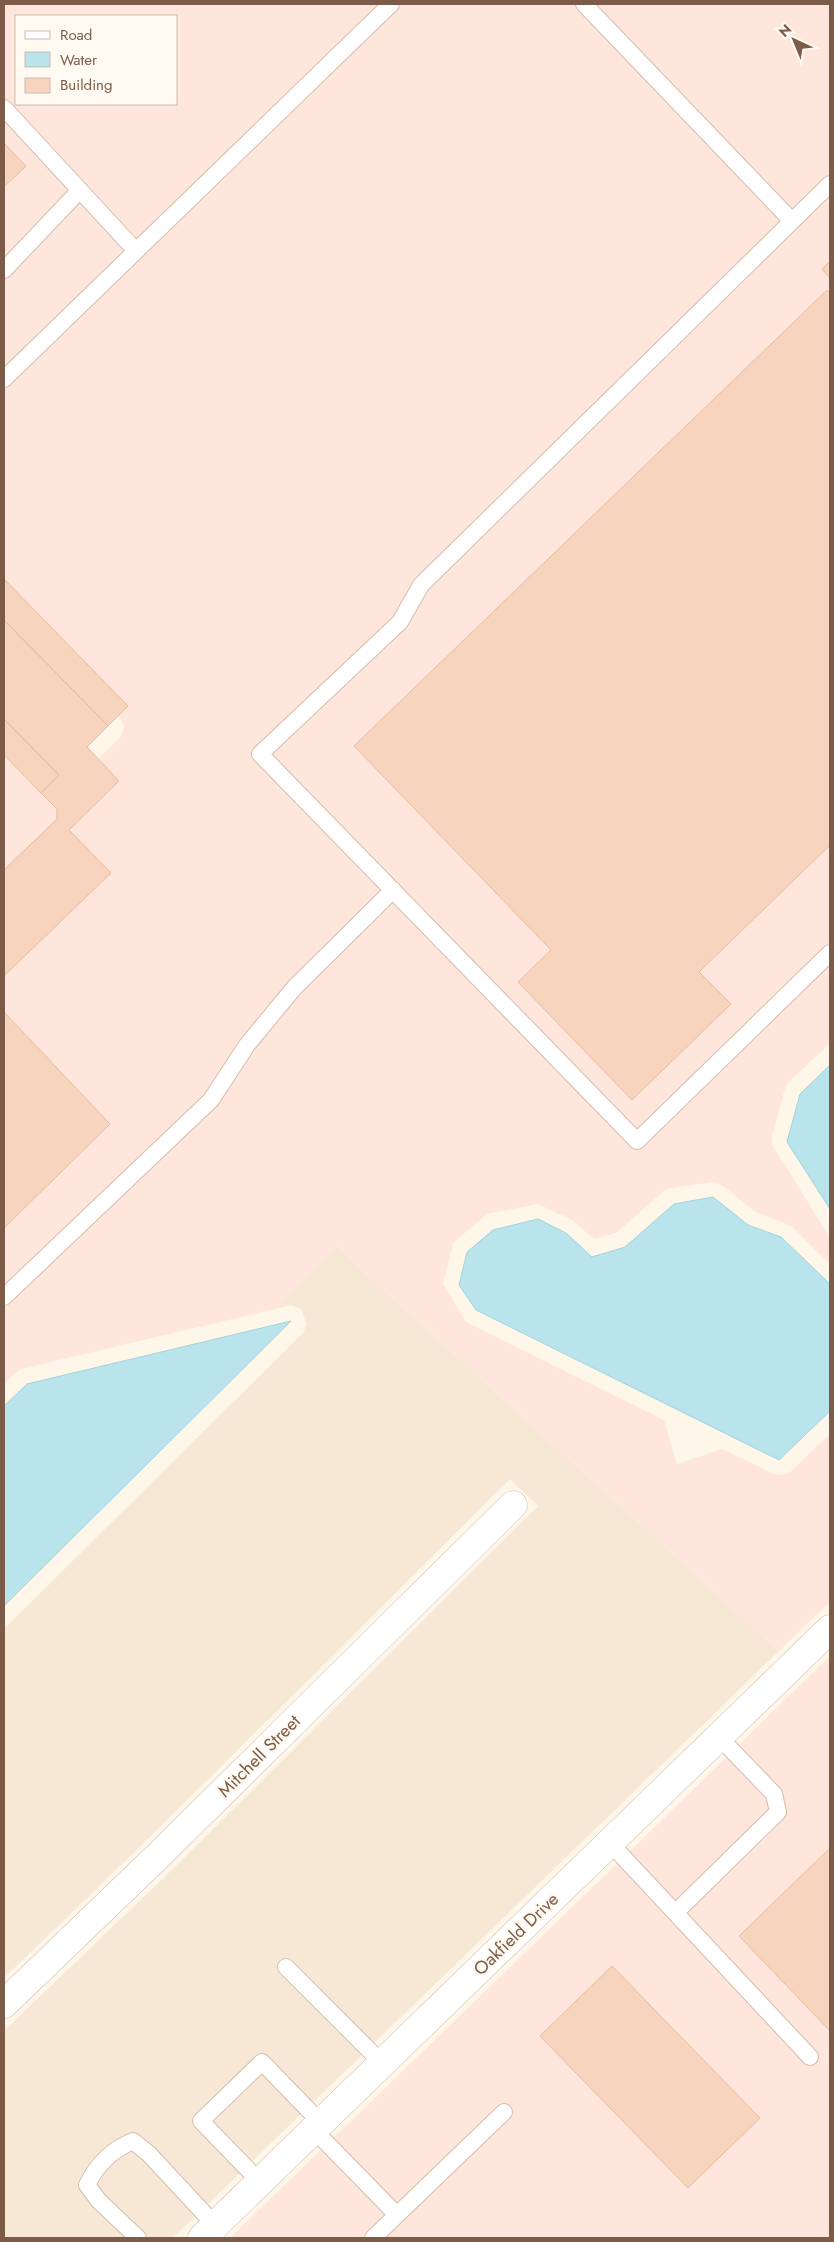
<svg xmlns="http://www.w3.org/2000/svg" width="834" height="2242" viewBox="0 0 834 2242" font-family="Jost,sans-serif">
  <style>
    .residential { fill: #f7e8d6 }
    .commercial { fill: #ffe6dc; fill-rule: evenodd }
    .water { fill: #bae4eb; stroke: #9fd4de }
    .building { fill: #f7d4be; stroke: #ebba9c }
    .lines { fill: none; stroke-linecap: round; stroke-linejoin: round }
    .service-casing { stroke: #d3bdac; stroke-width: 18 }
    .minor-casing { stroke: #d3bdac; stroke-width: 29 }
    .tertiary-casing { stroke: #d3bdac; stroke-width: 29 }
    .service { stroke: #fff; stroke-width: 16 }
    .minor { stroke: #fff; stroke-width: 28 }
    .tertiary { stroke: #fff; stroke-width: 28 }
    .labels { text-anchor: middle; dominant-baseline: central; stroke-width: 5; stroke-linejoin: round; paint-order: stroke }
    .street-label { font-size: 18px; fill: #7d5b49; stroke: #fffaf1 }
  </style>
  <rect width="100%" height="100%" fill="#fef6e9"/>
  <!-- residential -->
  <path class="residential" d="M338,1246l27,27 414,378 -606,587h-169v-207l172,-165 362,-360 -28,-27 -361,359 -145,140v-349l299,-296 4,-9 -6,-15 -10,-4 -16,4z"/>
  <!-- commercial -->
  <path class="commercial" d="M4,4h826v1039l-44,42 -14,51v8l58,94v26l-39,-38 -37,-15 -32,-26 -9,-3 -47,7 -50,44 -22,6 -22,-19 -34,-16 -51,10 -34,29 -10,41 23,38 198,98 13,44 45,-15 52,25 8,1 8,-3 40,-38v168l-51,49 -414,-378 -27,-27 -63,63 -254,60 -17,14v-644l48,49 18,-1 52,-52 2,-10 -5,-9 -115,-117zM16,16h160v88h-160z
    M830,1656v582h-600l394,-381z"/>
  <!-- water -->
  <path class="water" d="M830,1065v144l-43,-67 13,-48z
    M713,1197l35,28 33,12 49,47v127l-51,49 -303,-150 -17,-25 8,-33 26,-22 45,-11 28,14 26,24 33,-10 49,-43z
    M291,1321l-287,285v-200l23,-22z"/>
  <!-- building -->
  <path class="building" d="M4,143l22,23 -22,21z
    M830,261v17l-8,-9z
    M827,290l3,3v552l-131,127 32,32 -99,96 -114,-118 33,-32 -197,-204z
    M4,579l124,127 -20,20 -104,-106z
    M4,620l104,106 -21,21 32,34 -50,49 42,43 -107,103v-106l53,-51v-10l-16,-16 18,-18 -55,-56z
    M4,719l55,56 -18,18 -37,-38z
    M4,1012l106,112 -106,104z
    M830,1848v183l-91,-95z
    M612,1966l148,152 -72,70 -148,-152z"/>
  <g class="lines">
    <defs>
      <path id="service" d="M584,4l208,217
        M4,108l132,143
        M830,184l-409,401 -21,37 -140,132 377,387 193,-188
        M4,270l76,-80
        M4,379l387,-375
        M4,1297l207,-197 36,-55 47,-57 99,-98
        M610,1843l200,214
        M676,1912l102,-100 -4,-18 -55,-57
        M286,1967l97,97
        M314,2130l83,85
        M260,2182l-59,-61 61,-59 59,61
        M138,2238l-39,-37 -12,-16c10,-21 24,-35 46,-44l16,13 66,71
        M373,2238l131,-126"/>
      <path id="minor" d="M4,2004l158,-152 351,-347"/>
      <path id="tertiary" d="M202,2238l628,-609"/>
    </defs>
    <!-- service casing -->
    <use href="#service" class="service-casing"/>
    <!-- minor casing -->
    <use href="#minor" class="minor-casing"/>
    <!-- tertiary casing -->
    <use href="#tertiary" class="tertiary-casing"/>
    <!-- service -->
    <use href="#service" class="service"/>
    <!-- minor -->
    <use href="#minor" class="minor"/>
    <!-- tertiary -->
    <use href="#tertiary" class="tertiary"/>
  </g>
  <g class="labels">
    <!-- street labels -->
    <g class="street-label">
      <text transform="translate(259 1756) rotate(-45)">Mitchell Street</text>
      <text transform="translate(516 1934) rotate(-44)">Oakfield Drive</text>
    </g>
  </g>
  <!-- border -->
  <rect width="834" height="2242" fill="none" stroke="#7d5b49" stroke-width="10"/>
  <!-- legend -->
  <rect x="15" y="15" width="162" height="90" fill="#fffaf1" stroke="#cbbaae"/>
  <rect x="25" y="31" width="25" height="8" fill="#ffffff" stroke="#cbbaae"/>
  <text x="60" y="40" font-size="15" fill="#7d5b49">Road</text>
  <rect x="25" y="52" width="25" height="15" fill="#bae4eb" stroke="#cbbaae"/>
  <text x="60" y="65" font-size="15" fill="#7d5b49">Water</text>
  <rect x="25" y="78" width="25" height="15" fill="#f7d4be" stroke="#cbbaae"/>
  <text x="60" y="90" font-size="15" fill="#7d5b49">Building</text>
  <!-- north arrow -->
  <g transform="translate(794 40) rotate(316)" stroke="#fffaf1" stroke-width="4" paint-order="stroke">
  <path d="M0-4L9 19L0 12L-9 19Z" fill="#7d5b49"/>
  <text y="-8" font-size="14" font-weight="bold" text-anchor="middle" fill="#7d5b49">N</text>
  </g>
</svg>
